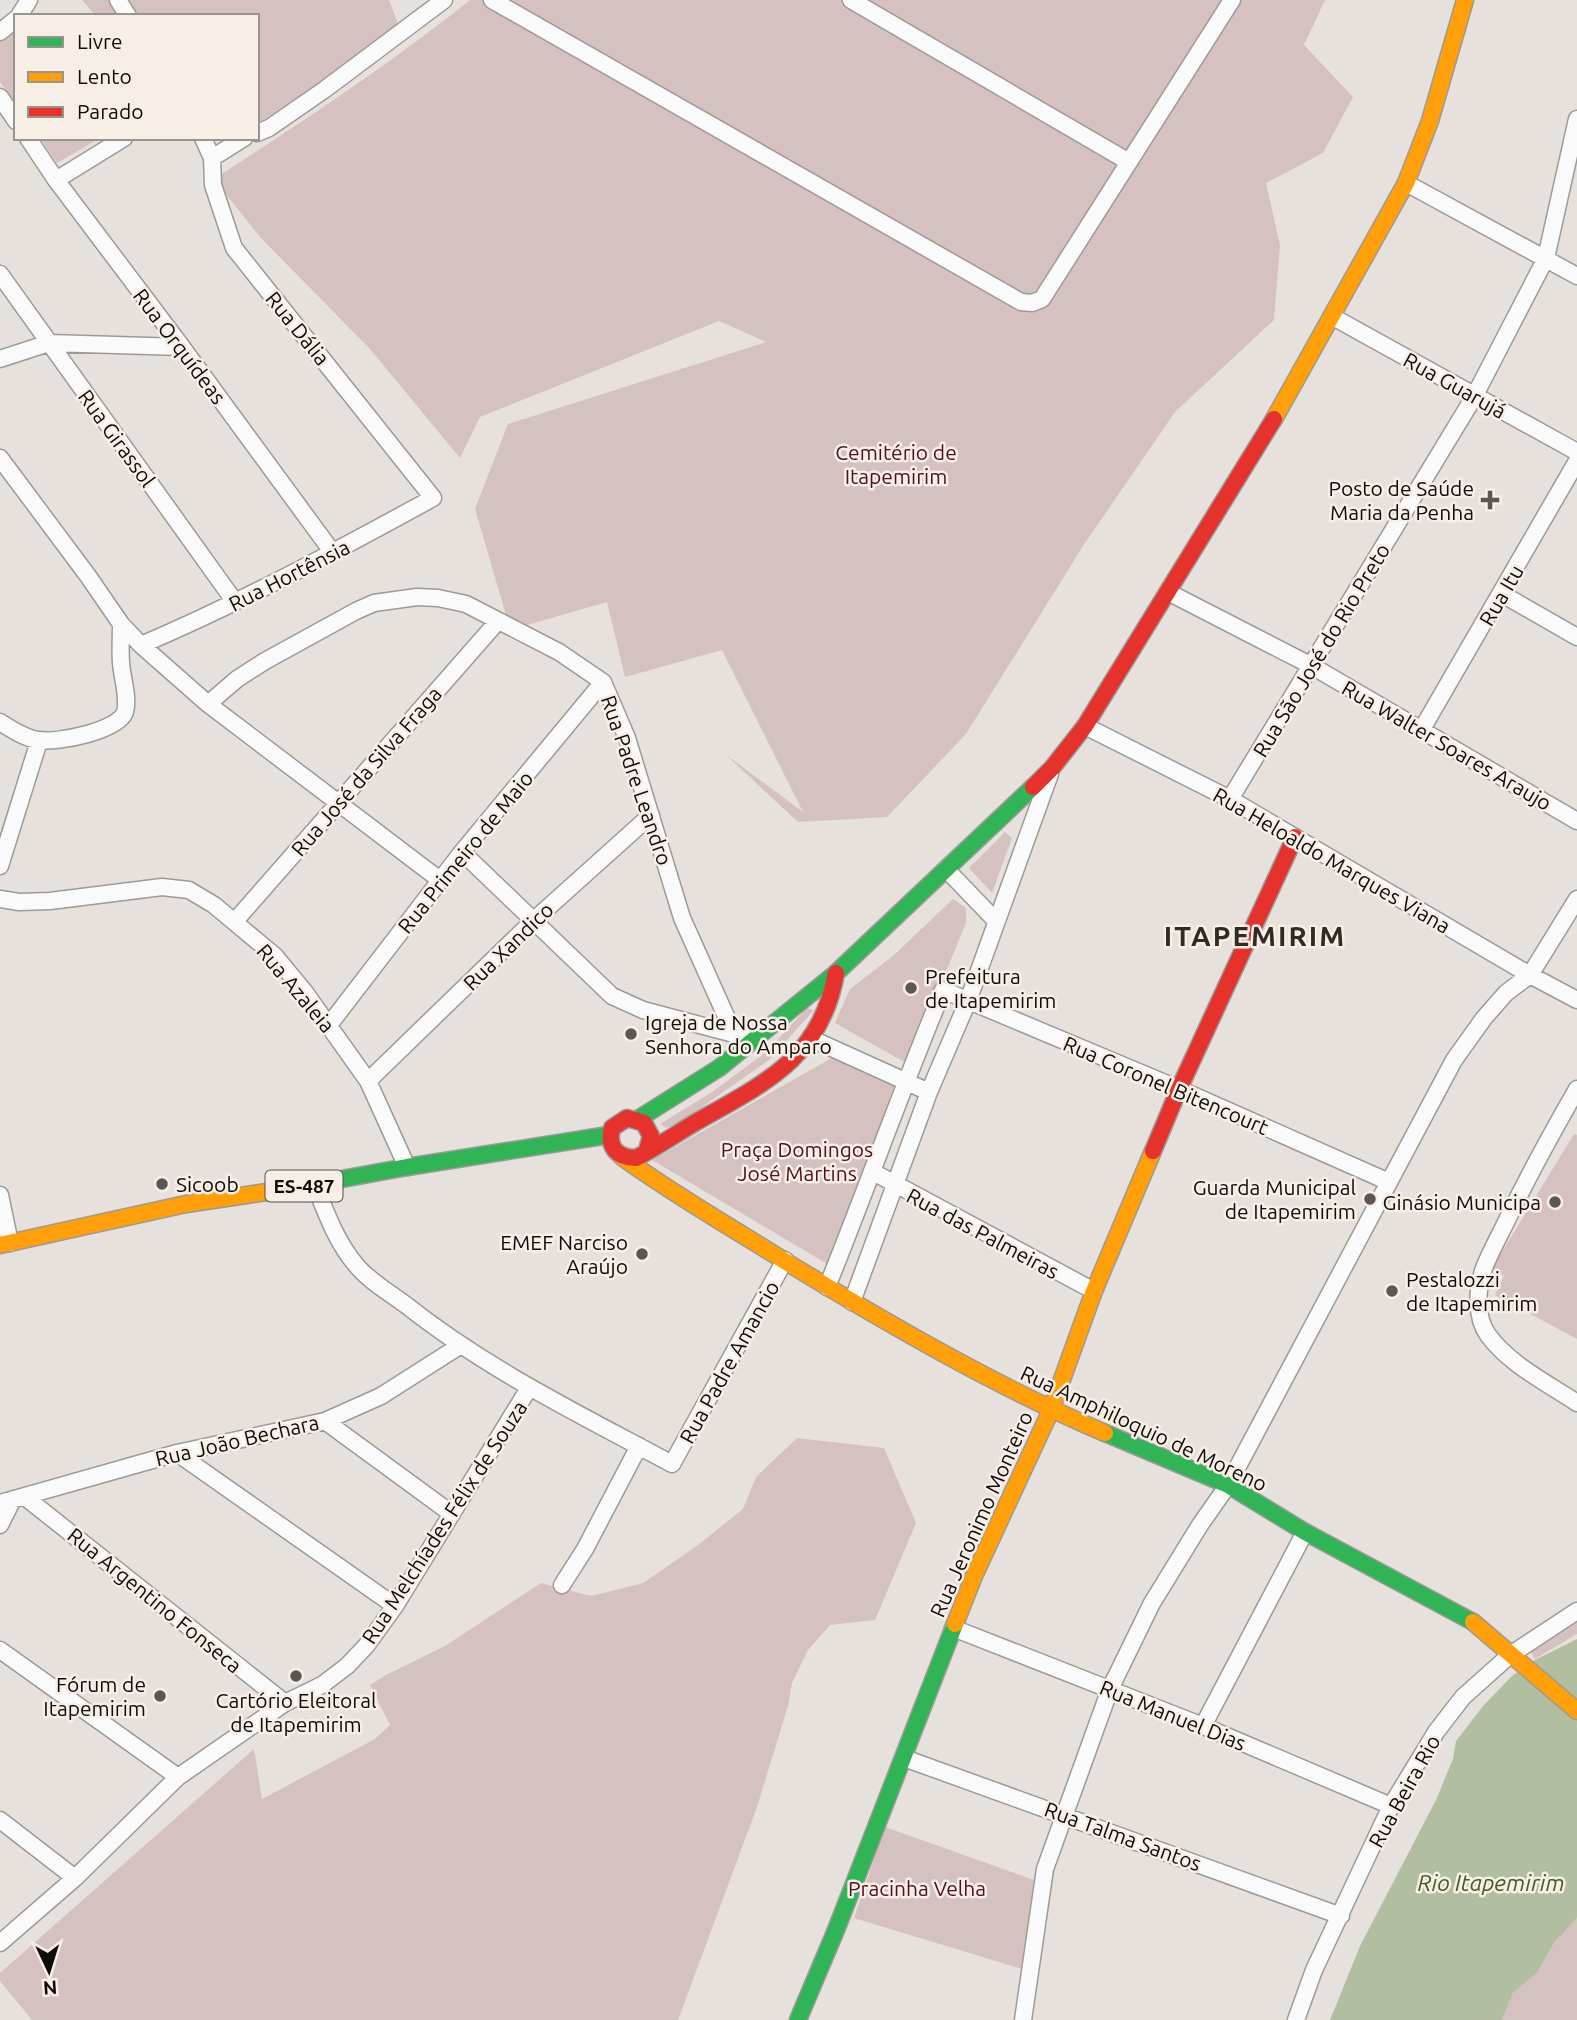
<svg xmlns="http://www.w3.org/2000/svg" width="1577" height="2020" viewBox="0 0 1577 2020" font-family="Ubuntu,sans-serif">
  <style>
    .green { fill: #d6c1c1 }
    .water { fill: #b1bfa0 }
    .lines { fill: none; stroke-linecap: round; stroke-linejoin: round }
    .street-casing { stroke: #9d9a96; stroke-width: 19 }
    .fast-casing { stroke: #9d9a96; stroke-width: 19 }
    .slow-casing { stroke: #9d9a96; stroke-width: 19 }
    .jam-casing { stroke: #9d9a96; stroke-width: 19 }
    .street { stroke: #fbfafa; stroke-width: 16 }
    .fast { stroke: #30b455; stroke-width: 16 }
    .slow { stroke: #ff9f0a; stroke-width: 16 }
    .jam { stroke: #e5322d; stroke-width: 16 }
    .poi-dot { fill: #5a5653; stroke: #f7efe6; stroke-width: 2.5 }
    .labels { text-anchor: middle; dominant-baseline: central; stroke-width: 5; stroke-linejoin: round; paint-order: stroke }
    .shield { fill: #f7efe6; stroke: #544f4b; stroke-width: 2 }
    .shield-label { font-size: 19px; font-weight: bold; fill: #0e0b09 }
    .street-label { font-size: 21px; fill: #0e0b09; stroke: #f7efe6 }
    .park-label { font-size: 21px; fill: #4f0f21; stroke: #f7efe6 }
    .poi-label { font-size: 21px; fill: #0e0b09; stroke: #f7efe6; text-anchor: end }
    .water-label { font-size: 23px; font-style: italic; fill: #425f21; stroke: #f7efe6 }
    .district-label { font-size: 28px; font-weight: bold; letter-spacing: 2px; fill: #312b24; stroke: #f7efe6 }
  </style>
  <rect width="100%" height="100%" fill="#e6e1dc"/>
  <!-- green -->
  <path class="green" d="M82,0h307l11,29 -143,95v-108h-164l1,-2z
    M470,0h855l-21,45 49,52 -30,56 -57,30 14,62 -6,75 -99,92 -92,134 -117,188 -79,83 -89,5 -73,-68 78,58 -81,-162 -97,27 -18,-75 -80,23 -21,-10 -31,-106 33,-85 258,-82 -47,-21 -239,96 -20,41 -90,-109 -110,-112 -46,-58c88,-57 175,-114 256,-179z
    M16,30v74l-16,-22v-42z
    M40,138h60l-43,25z
    M1005,832l7,6 -20,55 -23,-25z
    M953,899l13,9v15l-58,141 -73,-41 15,-34 44,-34z
    M807,1008l7,2 -45,50 -87,61 -16,7 -6,-4 52,-32 54,-40z
    M837,1055l64,31 -67,182 -182,-108z
    M1574,1134l3,1v204l-82,-44 9,-19 -12,-8z
    M797,1438l87,10 32,75 -41,97 -45,5 -22,25 -16,33 -4,23 -31,101 -79,213h-646l-32,-39v-8l254,-224 8,50 113,-60 15,-14 -20,-40 16,-10 59,-29 96,-63 50,13 52,-13 55,-38 45,-36 13,-32z
    M1577,1619v15l-42,25 -6,-9z
    M885,1827l155,55 -15,88 -171,-52z
    M1577,1918v102h-75l11,-27 24,-20 17,-30z"/>
  <!-- water -->
  <path class="water" d="M1577,1639v279l-23,25 -17,30 -24,20 -11,27h-172l30,-74 76,-146 17,-41 3,-18 27,-35 29,-30 19,-14z"/>
  <g class="lines">
    <defs>
      <path id="street" d="M118,0l10,16
        M492,0l529,302 11,1 10,-4 190,-299
        M851,0l278,162
        M19,16l10,-16
        M0,32l16,-13
        M0,97l16,24
        M257,133l12,-5 55,-38 120,-90
        M28,138l28,42 126,167 151,206
        M212,158l32,-20
        M56,180l68,-42
        M1406,183l171,93
        M0,274l235,328
        M1333,317l244,135
        M0,359l49,-16 133,4
        M0,458l88,118 33,48 20,21 67,59 232,176
        M1168,592l144,74 265,155
        M1502,594l75,43
        M141,645c101,-43 197,-95 292,-147l-199,-250 -21,-63 -1,-27 -9,-20
        M208,704l29,-25 28,-18 91,-50 18,-8 43,-6 21,1 28,6 93,48 44,30 24,56 55,180 52,116 20,6
        M0,722c11,7 26,17 39,18 19,3 79,-9 86,-28 4,-14 -3,-35 -4,-49 -1,-13 0,-26 0,-39
        M1085,726l145,73 300,176 47,25
        M1422,729l155,-268
        M1230,799l244,-402 72,-139 31,-139
        M462,852l150,144 31,14 91,24
        M0,866l39,-125
        M946,869l50,52
        M0,899l19,3 31,-1 112,-14 27,3 25,15 61,51 29,35 64,90 39,86
        M235,921l263,-300
        M329,1025l133,-173 141,-170
        M812,1039l117,53
        M368,1081l165,-160 118,-106
        M1577,1089c-24,42 -47,83 -68,127 -8,17 -18,34 -25,52 -7,20 -9,49 4,67 21,29 59,48 89,68
        M873,1172l221,119
        M315,1185c11,28 21,56 41,80 13,16 34,28 50,40 82,65 175,110 266,159l113,-204
        M0,1195l10,48
        M827,1287c40,-99 75,-199 116,-297l236,99 210,93
        M852,1302l77,-210 39,-91 82,-227
        M325,1421l127,93
        M177,1453l218,153
        M25,1497l260,206
        M0,1503l177,-50 148,-32 56,-25 80,-51
        M0,1525l13,-26
        M562,1585l23,-36 54,-103
        M953,1628l250,98 188,80
        M0,1650l178,127
        M1203,1726l102,-194
        M904,1758l437,158
        M0,1820l75,58
        M0,1943l75,-65 103,-101 107,-74 37,-18 25,-19 19,-20 29,-40 134,-218
        M1023,2020l22,-151 65,-180 42,-86 48,-78 28,-40 226,-425 30,-42 22,-25 24,-18 47,-76
        M1296,2020l18,-50 77,-164 45,-74 27,-35 47,-42 67,-44"/>
      <path id="fast" d="M638,1119l81,-51 117,-95 197,-186
        M293,1188l114,-21 202,-32
        M1105,1433l123,52 77,47 168,90
        M798,2020l38,-90 119,-306"/>
      <path id="slow" d="M1274,419l132,-236 24,-62 35,-121
        M622,1157c51,37 107,69 161,103 102,62 212,126 322,173
        M0,1245l186,-41 107,-16
        M1473,1622l104,89
        M955,1624l19,-48 77,-166 43,-119 59,-140"/>
      <path id="jam" d="M1033,787l19,-19 33,-42 189,-307
        M647,1150l4,-14 -7,-13 -17,-5 -15,10c-5,19 5,30 24,30 21,-11 40,-24 60,-36 69,-39 125,-64 140,-149
        M1153,1151l26,-62 116,-252"/>
    </defs>
    <!-- street casing -->
    <use href="#street" class="street-casing"/>
    <!-- fast casing -->
    <use href="#fast" class="fast-casing"/>
    <!-- slow casing -->
    <use href="#slow" class="slow-casing"/>
    <!-- jam casing -->
    <use href="#jam" class="jam-casing"/>
    <!-- street -->
    <use href="#street" class="street"/>
    <!-- fast -->
    <use href="#fast" class="fast"/>
    <!-- slow -->
    <use href="#slow" class="slow"/>
    <!-- jam -->
    <use href="#jam" class="jam"/>
  </g>
  <!-- markers -->
  <g class="poi-dot">
    <path d="M1486.5 489.5h7v7h7v7h-7v7h-7v-7h-7v-7h7z"/>
    <circle cx="911" cy="988" r="7"/>
    <circle cx="631" cy="1034" r="7"/>
    <circle cx="162" cy="1184" r="7"/>
    <circle cx="1370" cy="1199" r="7"/>
    <circle cx="1555" cy="1202" r="7"/>
    <circle cx="642" cy="1254" r="7"/>
    <circle cx="1392" cy="1291" r="7"/>
    <circle cx="296" cy="1676" r="7"/>
    <circle cx="160" cy="1696" r="7"/>
  </g>
  <g class="labels">
    <!-- shield labels -->
    <rect class="shield" x="265.5" y="1170.5" width="77" height="31" rx="5"/>
    <g class="shield-label">
      <text x="304" y="1186">ES-487</text>
    </g>
    <!-- street labels -->
    <g class="street-label">
      <text transform="translate(298 328) rotate(51)">Rua Dália</text>
      <text transform="translate(180 346) rotate(53)">Rua Orquídeas</text>
      <text transform="translate(1455 385) rotate(29)">Rua Guarujá</text>
      <text transform="translate(117 438) rotate(54)">Rua Girassol</text>
      <text transform="translate(289 575) rotate(-27)">Rua Hortênsia</text>
      <text transform="translate(1501 595) rotate(-60)">Rua Itu</text>
      <text transform="translate(1321 650) rotate(-59)">Rua São José do Rio Preto</text>
      <text transform="translate(1447 745) rotate(30)">Rua Walter Soares Araujo</text>
      <text transform="translate(366 771) rotate(-49)">Rua José da Silva Fraga</text>
      <text transform="translate(637 780) rotate(71)">Rua Padre Leandro</text>
      <text transform="translate(465 852) rotate(-51)">Rua Primeiro de Maio</text>
      <text transform="translate(1332 860) rotate(30)">Rua Heloaldo Marques Viana</text>
      <text transform="translate(508 946) rotate(-44)">Rua Xandico</text>
      <text transform="translate(296 988) rotate(50)">Rua Azaleia</text>
      <text transform="translate(1166 1085) rotate(23)">Rua Coronel Bitencourt</text>
      <text transform="translate(983 1233) rotate(28)">Rua das Palmeiras</text>
      <text transform="translate(729 1362) rotate(-61)">Rua Padre Amancio</text>
      <text transform="translate(1144 1428) rotate(25)">Rua Amphiloquio de Moreno</text>
      <text transform="translate(237 1440) rotate(-13)">Rua João Bechara</text>
      <text transform="translate(981 1514) rotate(-66)">Rua Jeronimo Monteiro</text>
      <text transform="translate(444 1522) rotate(-57)">Rua Melchíades Félix de Souza</text>
      <text transform="translate(155 1600) rotate(39)">Rua Argentino Fonseca</text>
      <text transform="translate(1173 1715) rotate(22)">Rua Manuel Dias</text>
      <text transform="translate(1404 1791) rotate(-61)">Rua Beira Rio</text>
      <text transform="translate(1123 1836) rotate(20)">Rua Talma Santos</text>
    </g>
    <!-- park labels -->
    <g class="park-label">
      <text x="896" y="452">Cemitério de<tspan x="896" dy="24">Itapemirim</tspan></text>
      <text x="797" y="1149">Praça Domingos<tspan x="797" dy="24">José Martins</tspan></text>
      <text x="917" y="1888">Pracinha Velha</text>
    </g>
    <!-- poi labels -->
    <g class="poi-label">
      <text x="1474" y="488">Posto de Saúde<tspan x="1474" dy="24">Maria da Penha</tspan></text>
      <text x="925" y="976" text-anchor="start">Prefeitura<tspan x="925" dy="24">de Itapemirim</tspan></text>
      <text x="645" y="1022" text-anchor="start">Igreja de Nossa<tspan x="645" dy="24">Senhora do Amparo</tspan></text>
      <text x="176" y="1184" text-anchor="start">Sicoob</text>
      <text x="1356" y="1187">Guarda Municipal<tspan x="1356" dy="24">de Itapemirim</tspan></text>
      <text x="1541" y="1202">Ginásio Municipa</text>
      <text x="628" y="1242">EMEF Narciso<tspan x="628" dy="24">Araújo</tspan></text>
      <text x="1406" y="1279" text-anchor="start">Pestalozzi<tspan x="1406" dy="24">de Itapemirim</tspan></text>
      <text x="146" y="1684">Fórum de<tspan x="146" dy="24">Itapemirim</tspan></text>
      <text x="296" y="1700" text-anchor="middle">Cartório Eleitoral<tspan x="296" dy="24">de Itapemirim</tspan></text>
    </g>
    <!-- water labels -->
    <g class="water-label">
      <text x="1491" y="1882">Rio Itapemirim</text>
    </g>
    <!-- district labels -->
    <g class="district-label">
      <text x="1255" y="935">ITAPEMIRIM</text>
    </g>
  </g>
  <!-- legend -->
  <rect x="14" y="14" width="245" height="126" fill="#f7efe6" stroke="#9a948e" stroke-width="2"/>
  <rect x="28" y="37" width="35" height="10" fill="#30b455" stroke="#9a948e" stroke-width="2"/>
  <text x="77" y="49" font-size="21" fill="#0e0b09">Livre</text>
  <rect x="28" y="72" width="35" height="10" fill="#ff9f0a" stroke="#9a948e" stroke-width="2"/>
  <text x="77" y="84" font-size="21" fill="#0e0b09">Lento</text>
  <rect x="28" y="107" width="35" height="10" fill="#e5322d" stroke="#9a948e" stroke-width="2"/>
  <text x="77" y="119" font-size="21" fill="#0e0b09">Parado</text>
  <!-- north arrow -->
  <g transform="translate(49 1971) rotate(176)" stroke="#f7efe6" stroke-width="5" paint-order="stroke">
  <path d="M0-5L12 26L0 18L-12 26Z" fill="#0e0b09"/>
  <text y="-10" font-size="19" font-weight="bold" text-anchor="middle" fill="#0e0b09">N</text>
  </g>
</svg>
